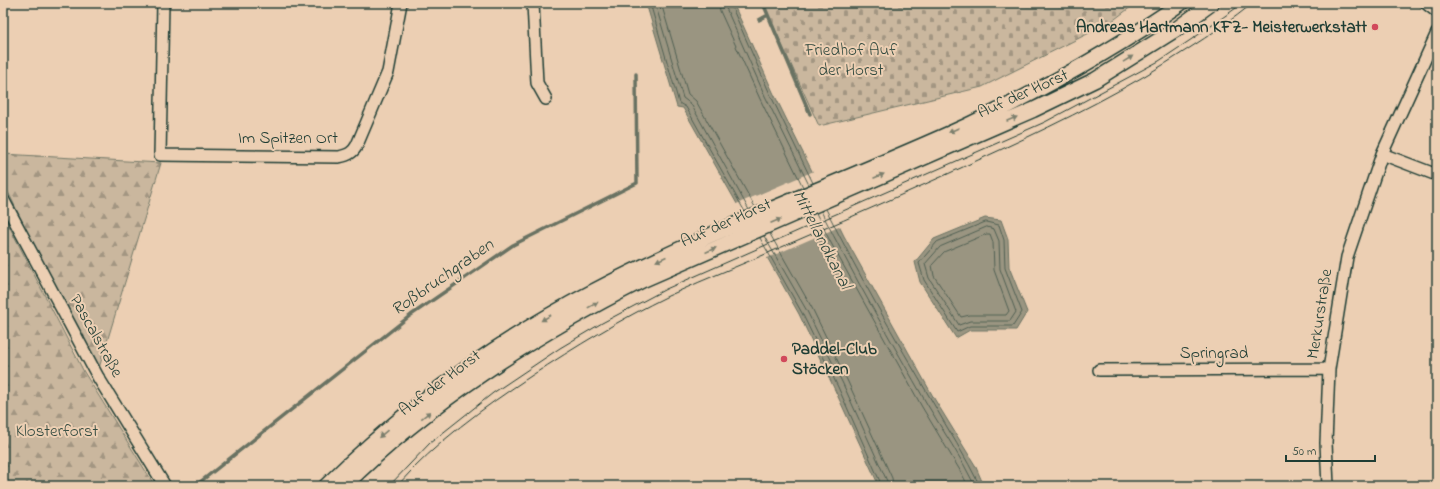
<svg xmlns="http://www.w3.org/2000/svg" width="1440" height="489" viewBox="0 0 1440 489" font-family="'Indie Flower',sans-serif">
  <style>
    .forest { fill: url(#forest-firs); stroke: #747a69 }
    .cemetery { fill: url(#cemetery-stones); stroke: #747a69 }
    .water { fill: #9a9581; stroke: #697262 }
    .pier { fill: #eccfb3 }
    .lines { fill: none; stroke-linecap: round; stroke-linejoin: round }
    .shore { stroke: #506053; stroke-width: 1 }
    .stream { stroke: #697262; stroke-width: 3.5 }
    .minor-casing { stroke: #1f3d34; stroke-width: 14 }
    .tertiary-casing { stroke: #1f3d34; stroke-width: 17 }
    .minor { stroke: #eccfb3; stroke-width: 11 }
    .tertiary { stroke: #eccfb3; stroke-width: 14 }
    .tram { stroke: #1f3d34; stroke-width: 1 }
    .oneway { fill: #7b7f6d }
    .poi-dot { fill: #d1495b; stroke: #eccfb3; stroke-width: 1.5 }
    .labels { text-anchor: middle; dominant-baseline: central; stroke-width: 4; stroke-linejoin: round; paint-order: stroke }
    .poi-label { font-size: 17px; font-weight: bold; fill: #1f3d34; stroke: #eccfb3; text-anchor: end }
    .park-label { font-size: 17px; fill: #30493f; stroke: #eccfb3 }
    .street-label { font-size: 17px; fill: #1f3d34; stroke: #eccfb3 }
    .water-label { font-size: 18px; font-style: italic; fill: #2b463c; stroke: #eccfb3 }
  </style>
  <defs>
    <pattern id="forest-firs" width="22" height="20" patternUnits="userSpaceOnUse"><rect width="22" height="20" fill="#cab79e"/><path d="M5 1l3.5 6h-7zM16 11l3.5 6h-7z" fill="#a39682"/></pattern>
    <pattern id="cemetery-stones" width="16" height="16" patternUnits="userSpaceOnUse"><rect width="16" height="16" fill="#cab79e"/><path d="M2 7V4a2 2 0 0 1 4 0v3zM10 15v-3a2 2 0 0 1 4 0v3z" fill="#a39682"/></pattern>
  </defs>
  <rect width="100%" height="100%" fill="#eccfb3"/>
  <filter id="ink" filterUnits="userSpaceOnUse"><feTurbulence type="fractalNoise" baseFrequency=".025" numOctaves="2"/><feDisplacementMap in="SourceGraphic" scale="8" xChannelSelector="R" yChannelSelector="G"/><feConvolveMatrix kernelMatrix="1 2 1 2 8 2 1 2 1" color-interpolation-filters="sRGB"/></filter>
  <g filter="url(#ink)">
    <!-- forest -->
    <path class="forest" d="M3,154l158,9 -65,215 -93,-197z
      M3,214l81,158 71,114h-152z"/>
    <!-- cemetery -->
    <path class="cemetery" d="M763,3h373l-25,19 -129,65 -163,39z"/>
    <!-- water -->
    <path class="water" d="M646,3h87l40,89 71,144 91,164 40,65 9,21h-105l-45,-98 -35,-74 -116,-206 -6,-1z
      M985,218l16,2 7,19 1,28 18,45 -11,18h-46l-14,8 -36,-56 -5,-20 19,-23z"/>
    <!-- pier -->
    <path class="pier" d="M814,171l27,55 -76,33 -31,-54z"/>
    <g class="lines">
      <!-- shore -->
      <path class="shore" d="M650,3l29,100 7,4 59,105
        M655,3l28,95 8,6 58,106
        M661,3l27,91 8,7 59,106
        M719,3l1,8 40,88 43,88
        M725,3l1,5 39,88 44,89
        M730,3l40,91 43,89
        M826,209c32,65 69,129 106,192 16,29 34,56 48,85
        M821,211c33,66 70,130 106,193 16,27 34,53 48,82
        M816,213l15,30 91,164 39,65 7,14
        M986,222l13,3 5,15 1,28 17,44 -9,14h-43l-13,6 -33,-52 -5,-17 18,-21z
        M987,227l7,2 5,12 1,28 16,43 -6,9h-40l-11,4 -30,-47 -4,-14 15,-17z
        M770,234l42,74 36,74 44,96 1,8
        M987,234h3l3,8 1,28 15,41 -3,4h-36l-9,2 -27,-41 -2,-11 12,-13z
        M764,236l43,75 36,73 44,97v5
        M760,238l42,75 36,74 44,99"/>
      <!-- stream -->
      <path class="stream" d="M768,15l42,99
        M759,20l9,-5 -5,-12
        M195,486l216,-171 102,-70 124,-62 -1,-109"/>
      <defs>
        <path id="minor" d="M163,3l-3,152 179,2c9,-2 14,-4 18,-12l31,-73 13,-69
          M533,3l4,80 9,16
          M1382,154l55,21
          M3,199l95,178 67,109
          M1099,370l230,-1
          M1328,486l-2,-43 3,-74 18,-112 35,-103 55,-121"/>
        <path id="tertiary" d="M1428,3l9,7
          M326,486c79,-78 170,-144 268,-195 120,-63 249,-109 372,-165 74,-35 148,-76 215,-123
          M344,486c87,-86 191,-151 299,-206l390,-170 62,-30 80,-50 37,-27"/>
      </defs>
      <!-- minor casing -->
      <use href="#minor" class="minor-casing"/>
      <!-- tertiary casing -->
      <use href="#tertiary" class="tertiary-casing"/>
      <!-- minor -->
      <use href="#minor" class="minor"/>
      <!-- tertiary -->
      <use href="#tertiary" class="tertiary"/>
      <!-- tram -->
      <path class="tram" d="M389,486l41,-43 63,-50 67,-45 42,-25 64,-34 379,-167 114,-61 45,-30 39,-28
        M397,486c39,-44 86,-78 134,-110 44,-29 90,-57 137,-80 41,-19 83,-35 123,-53 70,-30 140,-61 209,-93 65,-30 129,-62 188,-101 22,-14 44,-29 65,-46"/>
    </g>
    <!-- one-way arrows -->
    <defs><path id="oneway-solid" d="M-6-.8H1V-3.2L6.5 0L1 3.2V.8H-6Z"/></defs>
    <g class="oneway">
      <use href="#oneway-solid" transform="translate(1128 59) rotate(-32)"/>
      <use href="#oneway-solid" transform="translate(1012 119) rotate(-23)"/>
      <use href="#oneway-solid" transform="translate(954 130) rotate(156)"/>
      <use href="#oneway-solid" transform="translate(879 176) rotate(-23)"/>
      <use href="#oneway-solid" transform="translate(776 221) rotate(-23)"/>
      <use href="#oneway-solid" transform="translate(711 250) rotate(-24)"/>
      <use href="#oneway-solid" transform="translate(661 259) rotate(156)"/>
      <use href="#oneway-solid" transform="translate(593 305) rotate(-29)"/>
      <use href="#oneway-solid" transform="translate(546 318) rotate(149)"/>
      <use href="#oneway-solid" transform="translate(426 415) rotate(-38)"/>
      <use href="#oneway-solid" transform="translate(383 434) rotate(140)"/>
    </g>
  </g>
  <!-- markers -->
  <g class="poi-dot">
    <circle cx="1375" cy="27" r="4"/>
    <circle cx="784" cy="359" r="4"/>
  </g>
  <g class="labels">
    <!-- poi labels -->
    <g class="poi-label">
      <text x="1367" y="27">Andreas Hartmann KFZ- Meisterwerkstatt</text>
      <text x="792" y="349" text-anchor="start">Paddel-Club<tspan x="792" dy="20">Stöcken</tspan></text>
    </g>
    <!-- park labels -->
    <g class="park-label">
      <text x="851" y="50">Friedhof Auf<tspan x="851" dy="20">der Horst</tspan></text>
      <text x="57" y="431">Klosterforst</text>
    </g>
    <!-- street labels -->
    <g class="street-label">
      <text transform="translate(1023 94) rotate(-24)">Auf der Horst</text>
      <text x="288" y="138">Im Spitzen Ort</text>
      <text transform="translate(726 223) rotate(-24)">Auf der Horst</text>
      <text transform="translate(1320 314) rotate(-81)">Merkurstraße</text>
      <text transform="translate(96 336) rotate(61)">Pascalstraße</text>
      <text x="1214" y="353">Springrad</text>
      <text transform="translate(440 383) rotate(-37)">Auf der Horst</text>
    </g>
    <!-- water labels -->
    <g class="water-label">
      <text transform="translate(821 240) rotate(63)">Mittellandkanal</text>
      <text transform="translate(443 278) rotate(-35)">Roßbruchgraben</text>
    </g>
  </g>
  <!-- margin -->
  <rect width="1440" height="489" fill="none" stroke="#eccfb3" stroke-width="16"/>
  <rect x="8" y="8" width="1424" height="473" fill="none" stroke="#1f3d34" stroke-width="1.5" filter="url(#ink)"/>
  <!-- scale -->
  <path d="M1286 455v6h89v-6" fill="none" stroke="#1f3d34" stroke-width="2"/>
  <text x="1292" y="455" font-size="12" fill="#1f3d34" stroke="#eccfb3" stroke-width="3" paint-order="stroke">50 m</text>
</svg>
